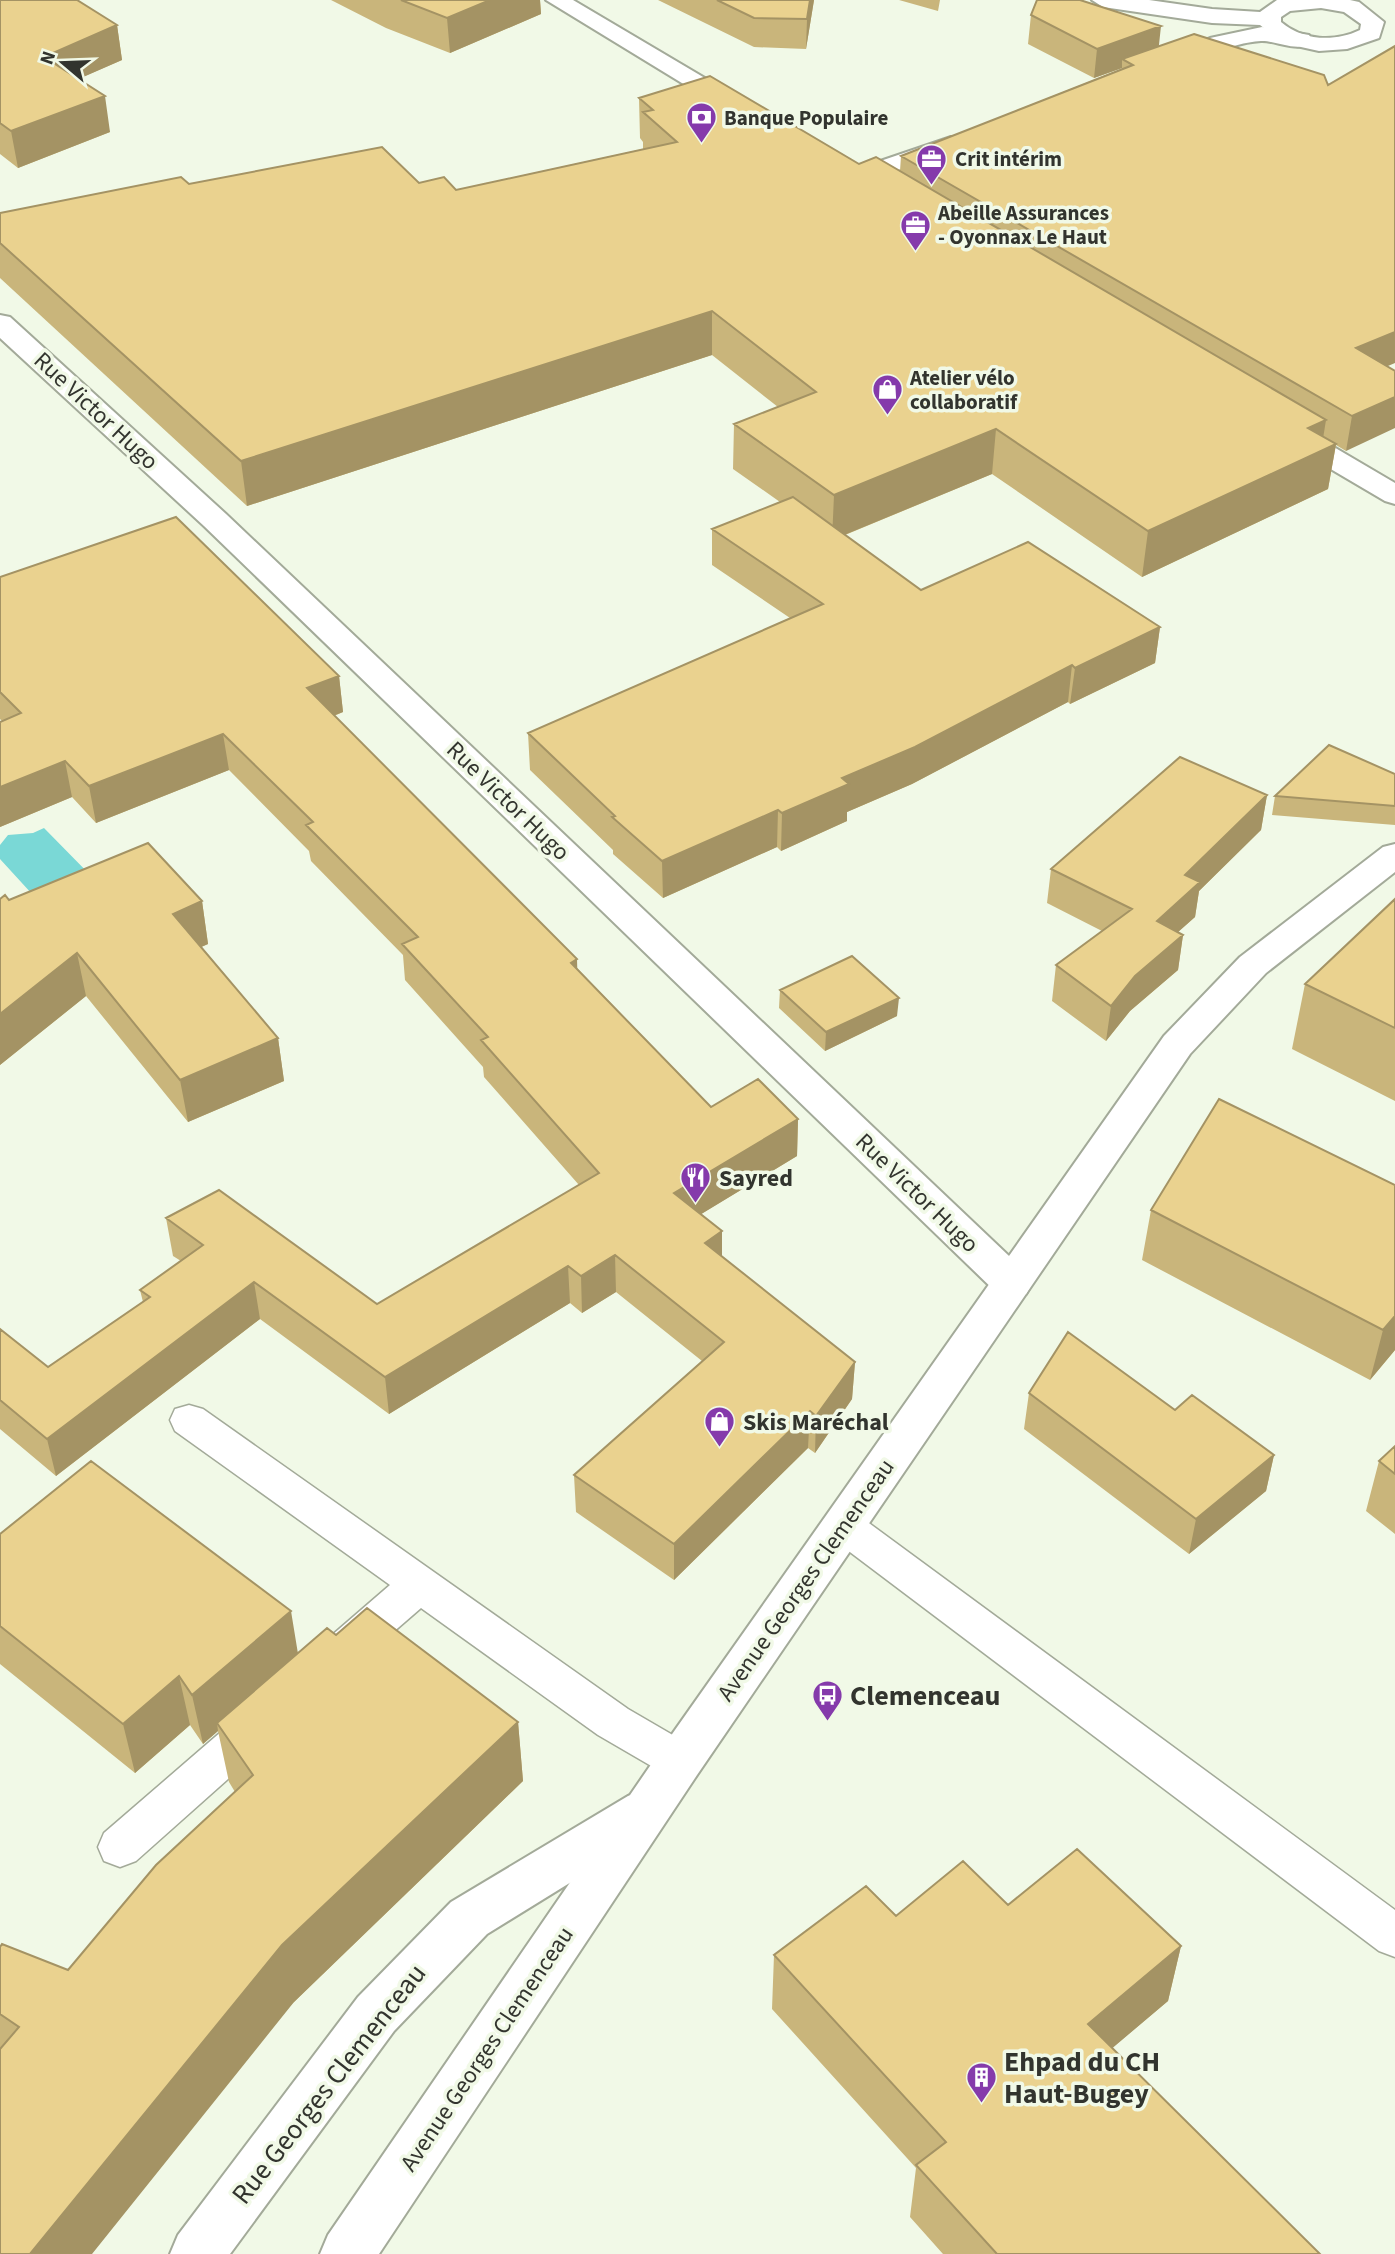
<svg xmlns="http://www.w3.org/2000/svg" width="1395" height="2254" viewBox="0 0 1395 2254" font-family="'Source Sans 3',sans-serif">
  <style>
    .water { fill: #7ad8d6 }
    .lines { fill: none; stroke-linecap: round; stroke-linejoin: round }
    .service-casing { stroke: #a3aa99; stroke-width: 3 }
    .minor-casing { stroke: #a3aa99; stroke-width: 4 }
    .secondary-casing { stroke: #a3aa99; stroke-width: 4 }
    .service { fill: #fff; fill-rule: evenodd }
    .minor { fill: #fff; fill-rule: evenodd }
    .secondary { fill: #fff; fill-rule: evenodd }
    .wall { fill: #c9b57b }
    .shaded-wall { fill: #a49364 }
    .building { fill: #ead28f; stroke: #a49364; stroke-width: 2 }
    .labels { text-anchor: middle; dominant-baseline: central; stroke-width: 7; stroke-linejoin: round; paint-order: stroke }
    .far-poi-label { font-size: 21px; font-weight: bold; fill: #32342e; stroke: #f1f9e7; text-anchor: start }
    .street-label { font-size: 24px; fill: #32342e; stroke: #f1f9e7 }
    .poi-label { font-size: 24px; font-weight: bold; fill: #32342e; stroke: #f1f9e7; text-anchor: start }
    .near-poi-label { font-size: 28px; font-weight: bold; fill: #32342e; stroke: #f1f9e7; text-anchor: start }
    .near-street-label { font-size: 28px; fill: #32342e; stroke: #f1f9e7 }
  </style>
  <rect width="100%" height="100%" fill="#f1f9e7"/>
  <!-- water -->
  <path class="water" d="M44,828l54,55 -55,23 -43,-47v-14l8,-10 25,-2z"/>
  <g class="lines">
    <defs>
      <path id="service" d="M189,1405l14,4 425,300 67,39 7,13 -7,13 -15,6 -15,-6 -67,-39 -177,-127 -60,52 -15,5 -15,-5 -6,-12 6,-12 59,-51 -215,-154 -5,-11 5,-11z
        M844,1510l14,5 537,395v47l-16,-6 -549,-414 -6,-11 6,-11z
        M259,1707l15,5 6,13 -6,13 -138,123 -16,6 -16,-6 -6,-14 6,-14 140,-121z"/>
      <path id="minor" d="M1262,27l47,8 3,5c-10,15 -36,0 -51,1 -32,2 -60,19 -90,27l-8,-2 -4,-5 4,-5 47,-18z
        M951,137l9,2 3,5 -3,5 -103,35 -9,-2 -3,-5 3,-5z
        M0,315l10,2 216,197 800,758 6,11 -6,11 -14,4 -14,-4 -794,-768 -204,-188z
        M645,1790l17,6 7,15 -7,15 -175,108 -93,97 -164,223h-60l8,-19 180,-238 93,-95 177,-106z"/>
      <path id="secondary" d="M546,0h27l174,103 4,5 -4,5h-16z
        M1092,0h57l63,9 48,3 17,-12h73l9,2 25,20 -5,16 -32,11 -28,2 -36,-8 -23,-18 -48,-2 -109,-16zM1321,8l23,4 17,12 -1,6c-25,12 -57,11 -79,-8v-5l9,-6z
        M1288,423l10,3 97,57v21l-10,-3 -107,-63 -4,-6 4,-6z
        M1395,844v28l-129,101 -76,81 -493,721 -318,479h-59l8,-19 335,-488 501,-711 76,-79 143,-110z"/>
    </defs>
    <!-- service casing -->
    <use href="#service" class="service-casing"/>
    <!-- minor casing -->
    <use href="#minor" class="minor-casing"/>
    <!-- secondary casing -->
    <use href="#secondary" class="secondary-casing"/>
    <!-- service -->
    <use href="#service" class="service"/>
    <!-- minor -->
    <use href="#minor" class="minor"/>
    <!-- secondary -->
    <use href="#secondary" class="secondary"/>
  </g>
  <!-- wall -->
  <path class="wall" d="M0,0l117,25 5,35 -44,19 32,53 -92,36 -18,-14z
    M331,0h209l1,14 -91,39 -64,-25z
    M658,0h156l-8,49 -52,-2z
    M899,0h41l-2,11z
    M1031,15l128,31 228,321 -41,84 -10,-6 -8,44 -186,88 -150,-103 -147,61 76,55 239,37 -5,36 -85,41 -2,-2 -156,82 -65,28v9l-66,30 -4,-4 -114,51 -50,-44v-4l-83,-80 -2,-37 262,-115 -78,-53v-36l68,-27 -47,-33 1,-45 44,-17 -66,-52 -465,151 -247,-228v-65l189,-29 230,-1 37,7 187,-41v-7l-3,-4 -1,-40 220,66 41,7 1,-15 220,-87 1,-1 -28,10 -66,-34z
    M0,577l339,99 4,36 -9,4 377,391 87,12 -1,37 -96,58 21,17v25l133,106 -3,37 -37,54 -7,-5 -134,132 -98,-68 -2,-37 128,-114 -86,-69 -34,21 -12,-10 -181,111 -129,-95 -204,157 -56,-47v-100l48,38 95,-65 -3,-12 41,-29 -8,-5 -7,-38 211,86 202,-119 -95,-108 -1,-10 -78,-87 -2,-25 -92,-94 -2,-10 -80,-81 -133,53 -24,-26 -72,30v-105l2,-1 -2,-2z
    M1395,774v51l-123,-10 3,-19z
    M1267,795l-6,35 -62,61 -4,26 -17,15 5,3 -5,35 -48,41 -24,30 -54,-40 4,-36 46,-34 -55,-28 4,-34z
    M0,899l202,2 6,43 -7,3 77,91 6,43 -96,41 -102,-126 -86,69z
    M1395,899v202l-103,-52 13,-65z
    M780,990l117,26 -72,35 -46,-43z
    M1395,1185v165l-25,30 -228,-120 9,-50z
    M1029,1393l146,17 99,45 -8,36 -77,63 -165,-125z
    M1395,1446v88l-29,-23 13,-50z
    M0,1534l298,118 38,-17 182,87 5,59 -229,221 -294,252v-307l68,23 167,-178 -6,-10 -11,-51 -15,13 -13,-19 -55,48 -135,-109z
    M1008,1905l173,41 -13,55 -56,47 208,206h-377l-33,-37 6,-49 -144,-159 2,-54 122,-39z"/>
  <!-- shaded-wall -->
  <path class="shaded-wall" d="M490,0h50l1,14 -91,39 -3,-35z
    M810,0h4l-8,49 1,-30z
    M117,25l5,35 -73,32 -5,-35z
    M1161,26l-3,28 -36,5v9l-28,10 3,-29z
    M105,96l5,36 -92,36 -7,-37z
    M712,311v44l-465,151 -6,-45z
    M1395,332v31l-45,19 6,-34z
    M1395,397v31l-49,23 6,-35z
    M1326,420l-5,31 15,-7 -8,45 -186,88 6,-46 160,-103z
    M996,429l-4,45 -160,66 2,-45z
    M1160,627l-5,36 -85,41 5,-36z
    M1072,665l-4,37 -156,82 -65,28v9l-66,30 1,-38 60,-35z
    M339,676l4,36 -31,12 -5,-36z
    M223,734l6,36 -133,53 -7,-37z
    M65,761l7,36 -72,30v-40z
    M1267,795l-6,35 -62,61 -4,26 -44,39 6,-35 28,-46z
    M778,810l-1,37 -114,51 -1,-37z
    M202,901l6,43 -27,12 -8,-42z
    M1183,935l-5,35 -48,41 -24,30 5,-35 24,-30z
    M77,953l9,43 -86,69v-51z
    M577,959l1,37 -7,-33z
    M899,998l-2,18 -72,35 1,-19z
    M278,1038l6,43 -96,41 -8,-42z
    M798,1119l-1,37 -122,74 -1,-37z
    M722,1231v37l-17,-25z
    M615,1255l1,37 -34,21 -1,-37z
    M568,1266l2,37 -181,111 -4,-37z
    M254,1282l6,37 -204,157 -9,-37z
    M1395,1316v34l-25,30 13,-50z
    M855,1362l-3,37 -37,54 1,-37z
    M810,1411l-2,37 -134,132v-36z
    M1274,1455l-8,36 -77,63 7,-35z
    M291,1611l8,49 -82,63 1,8 -15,13 -11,-49z
    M179,1676l11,49 -55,48 -12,-49z
    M518,1722l5,59 -229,221 -202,252h-62l252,-309z
    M1181,1946l-13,55 -91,77 11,-54z"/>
  <!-- building -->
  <path class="building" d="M0,0h77l40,25 -73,32 61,39 -94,35 -11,-8z
    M401,0h89l-43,18z
    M717,0h93l-3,19 -53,-1z
    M1037,0h43l81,26 -64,23 -66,-34z
    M1194,34l130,41 4,10 67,-39v286l-39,16 39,23v26l-43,19 -451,-260 232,-91 -11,-6z
    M710,76l149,88 17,-7 450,263 -18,8 28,16 -188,87 -152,-102 -162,66 -100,-71 82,-32 -104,-81 -471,150 -241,-218v-30l181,-36 8,7 193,-37 37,36 25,-6 12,13 221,-48 -34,-30 10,-2 -14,-12z
    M793,497l128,93 107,-48 132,85 -85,41 -3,-3 -157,82 -73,31 7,6 -67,29 -4,-3 -116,51 -50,-44 3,-1 -87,-83 295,-129 -111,-75z
    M176,517l163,159 -32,12 270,271 -6,4 140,144 47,-28 40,40 -124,74 48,38 -17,12 150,119 -39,54 -6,-5 -136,133 -100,-69 150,-133 -109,-87 -34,21 -13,-10 -183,111 -131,-95 -207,157 -47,-39v-71l48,38 102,-70 -10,-7 63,-45 -37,-27 53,-28 158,114 222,-131 -118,-133 7,-3 -86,-93 16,-7 -112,-112 7,-3 -90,-88 -134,52 -24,-25 -65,26v-65l21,-9 -21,-21v-115z
    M1329,745l66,29v32l-120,-10z
    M1180,757l87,38 -82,80 15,7 -43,39 26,14 -48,41 -24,30 -55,-41 76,-56 -81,-40z
    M148,843l54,58 -29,13 105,124 -98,42 -103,-127 -77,61v-115l5,-4 4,5z
    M1395,899v129l-90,-44z
    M852,956l47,42 -73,34 -46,-42z
    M1219,1099l176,86v131l-12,14 -232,-120z
    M1068,1332l107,78 17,-15 82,60 -78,64 -167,-126z
    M1395,1446v28l-16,-13z
    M91,1461l200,150 -99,84 -13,-19 -56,48 -123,-98v-92z
    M367,1608l151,114 -236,223 -252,309h-30v-205l19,-22 -19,-13v-67l2,-3 66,26 88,-105 97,-90 -36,-52 110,-95 9,7z
    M1077,1849l104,97 -93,78 232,230h-323l-81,-89 30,-23 -172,-187 92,-69 30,30 67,-55 45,44z"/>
  <!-- icons -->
  <defs>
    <symbol id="bank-pin" viewBox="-11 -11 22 30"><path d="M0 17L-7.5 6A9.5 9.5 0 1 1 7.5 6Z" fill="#853aab" stroke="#f1f9e7"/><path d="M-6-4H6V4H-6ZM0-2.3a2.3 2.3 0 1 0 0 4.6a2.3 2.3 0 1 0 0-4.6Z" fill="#fff"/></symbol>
    <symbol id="office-pin" viewBox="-11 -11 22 30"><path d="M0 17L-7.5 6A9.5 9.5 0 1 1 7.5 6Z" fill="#853aab" stroke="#f1f9e7"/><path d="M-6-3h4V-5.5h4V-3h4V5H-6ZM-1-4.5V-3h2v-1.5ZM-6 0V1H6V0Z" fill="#fff"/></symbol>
    <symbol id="shop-pin" viewBox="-11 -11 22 30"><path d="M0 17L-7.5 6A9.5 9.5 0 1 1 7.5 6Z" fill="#853aab" stroke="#f1f9e7"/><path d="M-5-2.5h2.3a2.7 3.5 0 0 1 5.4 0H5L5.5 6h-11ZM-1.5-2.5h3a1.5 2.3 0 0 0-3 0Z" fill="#fff"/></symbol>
    <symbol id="restaurant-pin" viewBox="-11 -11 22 30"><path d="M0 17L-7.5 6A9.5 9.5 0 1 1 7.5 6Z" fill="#853aab" stroke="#f1f9e7"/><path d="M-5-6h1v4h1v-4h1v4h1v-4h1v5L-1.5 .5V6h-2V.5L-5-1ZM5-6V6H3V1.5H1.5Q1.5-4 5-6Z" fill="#fff"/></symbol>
    <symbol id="bus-pin" viewBox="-11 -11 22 30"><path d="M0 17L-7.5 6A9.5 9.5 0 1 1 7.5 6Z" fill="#853aab" stroke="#f1f9e7"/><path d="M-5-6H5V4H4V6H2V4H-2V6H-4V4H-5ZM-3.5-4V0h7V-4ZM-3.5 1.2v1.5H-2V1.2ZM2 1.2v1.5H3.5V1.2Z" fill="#fff"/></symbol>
    <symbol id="building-pin" viewBox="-11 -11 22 30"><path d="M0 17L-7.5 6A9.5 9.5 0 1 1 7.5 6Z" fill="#853aab" stroke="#f1f9e7"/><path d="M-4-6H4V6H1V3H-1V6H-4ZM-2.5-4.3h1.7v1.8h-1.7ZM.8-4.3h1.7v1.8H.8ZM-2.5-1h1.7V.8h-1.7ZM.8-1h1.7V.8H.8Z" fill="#fff"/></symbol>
  </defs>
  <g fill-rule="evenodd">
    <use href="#bank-pin" x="684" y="100" width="35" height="47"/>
    <use href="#office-pin" x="914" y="142" width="35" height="47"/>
    <use href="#office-pin" x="898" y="208" width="35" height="47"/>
    <use href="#shop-pin" x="870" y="372" width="35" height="47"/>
    <use href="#restaurant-pin" x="678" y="1160" width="35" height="47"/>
    <use href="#shop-pin" x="702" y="1404" width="35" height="47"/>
    <use href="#bus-pin" x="810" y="1678" width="35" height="47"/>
    <use href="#building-pin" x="964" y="2060" width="35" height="47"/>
  </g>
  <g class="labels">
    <!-- far-poi labels -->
    <g class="far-poi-label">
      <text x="724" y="118">Banque Populaire</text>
      <text x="955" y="159">Crit intérim</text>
      <text x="938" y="213">Abeille Assurances<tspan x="938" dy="24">- Oyonnax Le Haut</tspan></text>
      <text x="910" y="378">Atelier vélo<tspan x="910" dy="24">collaboratif</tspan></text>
    </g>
    <!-- street labels -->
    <g class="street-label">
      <text transform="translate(96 411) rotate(43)">Rue Victor Hugo</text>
      <text transform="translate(508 801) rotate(44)">Rue Victor Hugo</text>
      <text transform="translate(917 1193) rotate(44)">Rue Victor Hugo</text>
      <text transform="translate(806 1580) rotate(-55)">Avenue Georges Clemenceau</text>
      <text transform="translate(487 2049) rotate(-56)">Avenue Georges Clemenceau</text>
    </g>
    <!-- poi labels -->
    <g class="poi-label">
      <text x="719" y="1178">Sayred</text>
      <text x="743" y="1422">Skis Maréchal</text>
    </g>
    <!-- near-poi labels -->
    <g class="near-poi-label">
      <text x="850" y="1696">Clemenceau</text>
      <text x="1004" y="2062">Ehpad du CH<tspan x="1004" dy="32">Haut-Bugey</tspan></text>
    </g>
    <!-- near-street labels -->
    <g class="near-street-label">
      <text transform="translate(329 2084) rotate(-52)">Rue Georges Clemenceau</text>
    </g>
  </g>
  <!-- north arrow -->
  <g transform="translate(63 63) rotate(289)" stroke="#f1f9e7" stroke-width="5" paint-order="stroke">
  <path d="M0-5L12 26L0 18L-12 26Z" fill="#32342e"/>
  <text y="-10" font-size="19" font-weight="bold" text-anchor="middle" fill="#32342e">N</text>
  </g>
</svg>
